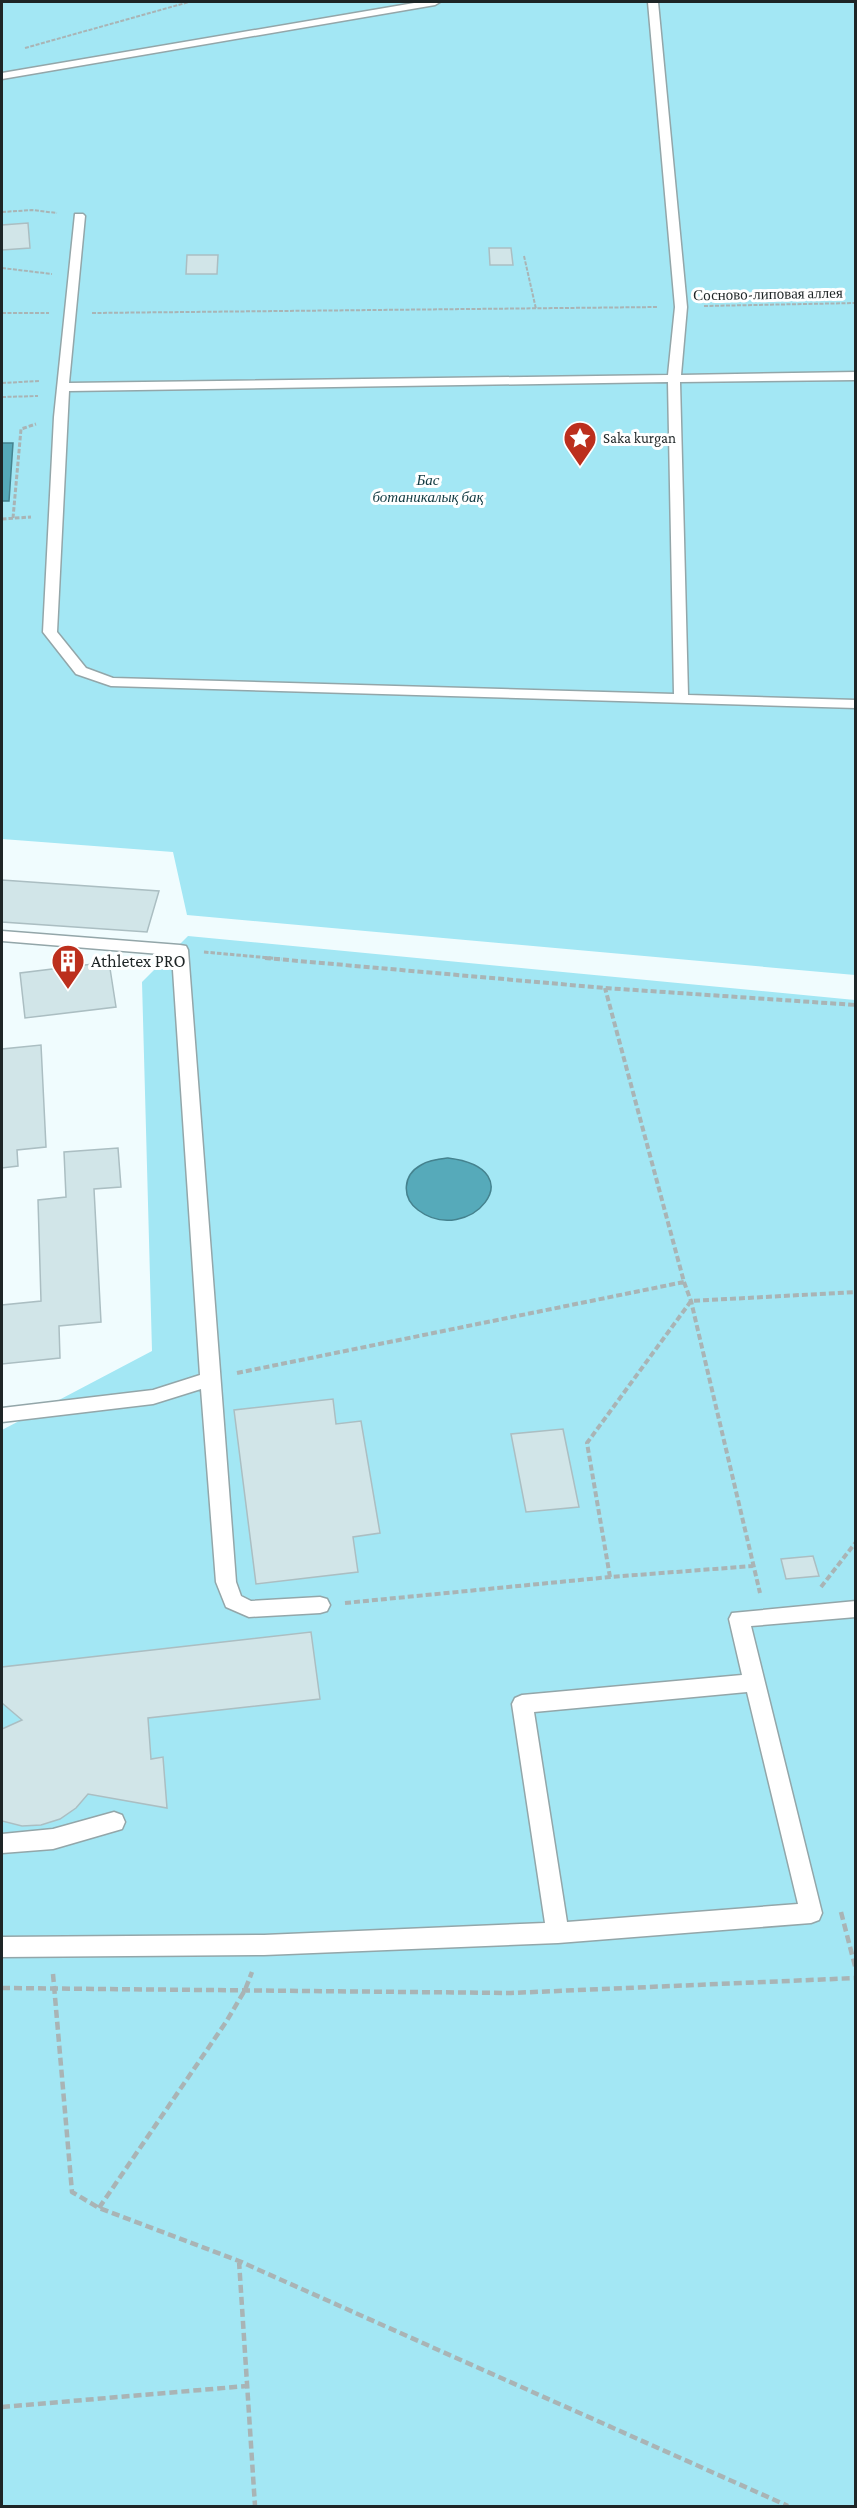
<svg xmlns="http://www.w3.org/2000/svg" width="857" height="2508" viewBox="0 0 857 2508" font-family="'Crimson Pro',serif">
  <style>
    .green { fill: #a3e7f4 }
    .water { fill: #56aaba; stroke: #45828e; stroke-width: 1.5 }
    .building { fill: #d1e5e8; stroke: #abbec2; stroke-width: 1.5 }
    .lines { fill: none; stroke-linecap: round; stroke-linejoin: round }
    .lane-casing { stroke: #93a6a9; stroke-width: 3 }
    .path-far3 { stroke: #a9b4b5; stroke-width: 2; stroke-dasharray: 4 1.5; stroke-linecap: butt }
    .path-far2 { stroke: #a9b4b5; stroke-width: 3; stroke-dasharray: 4.5 2; stroke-linecap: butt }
    .path-far1 { stroke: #a9b4b5; stroke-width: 4; stroke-dasharray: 6 3; stroke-linecap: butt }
    .path { stroke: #a9b4b5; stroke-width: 4.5; stroke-dasharray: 8 4; stroke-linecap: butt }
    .lane { fill: #fff; fill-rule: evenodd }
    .labels { text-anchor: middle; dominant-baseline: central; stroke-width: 6; stroke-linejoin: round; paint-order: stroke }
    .far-street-label { font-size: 15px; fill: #1e2526; stroke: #fff }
    .far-poi-label { font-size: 15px; fill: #1e2526; stroke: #fff; text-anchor: start }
    .far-park-label { font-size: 15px; font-style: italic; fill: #103940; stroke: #fff }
    .poi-label { font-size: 18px; fill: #1e2526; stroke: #fff; text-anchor: start }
  </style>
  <rect width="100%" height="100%" fill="#f0fcfe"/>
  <!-- green -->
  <path class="green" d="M2,2h853v973l-668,-60 -14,-63 -171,-13z
    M188,936l667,64v1506h-853v-1076l150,-79 -10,-369z"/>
  <!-- water -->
  <path class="water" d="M2,443h11l-4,58h-7z
    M448,1158c89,11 20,90 -30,52 -17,-13 -15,-35 3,-45 8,-5 18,-6 27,-7z"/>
  <!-- building -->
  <path class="building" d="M28,223l2,25 -28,2v-25z
    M489,248h22l2,17h-23z
    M187,255h31l-1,19h-31z
    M2,880l157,11 -12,41 -145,-10z
    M109,962l7,45 -91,11 -5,-45z
    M41,1045l5,102 -29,3 1,16 -16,2v-119z
    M118,1148l3,39 -27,2 7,133 -42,4 1,32 -58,6v-59l39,-4 -3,-101 28,-3 -2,-45z
    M333,1399l3,25 25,-3 19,112 -27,4 5,35 -102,12 -22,-174z
    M563,1429l16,78 -53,5 -15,-78z
    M813,1556l6,20 -33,3 -5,-20z
    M311,1632l9,67 -172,19 3,41 12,-2 4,51 -79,-14 -12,14 -16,11 -19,6 -19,1 -20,-5v-92l20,-9 -20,-17v-36z"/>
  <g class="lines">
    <defs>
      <path id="lane" d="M420,2h20l-5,3 -433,74v-6z
        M648,2h10l29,305 -6,68 175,-3v8l-176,2 8,313 168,5v8l-745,-22 -35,-12 -33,-42 11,-215 21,-203h8l2,2 -16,167 599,-8 7,-68zM668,382l6,312 -561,-16 -27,-10 -29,-36 12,-241z
        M2,931l178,14 6,1 2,4 48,632 5,14 10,5 69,-4 7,2 3,6 -3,6 -7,2 -71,4 -23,-10 -10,-25 -15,-193 -48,15 -151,18v-14l151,-18 47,-15 -28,-420 -170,-14z
        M856,1601v16l-105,9 71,287 -3,7 -8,3 -253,20 -294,12 -262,2v-20l262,-2 281,-12 -33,-219 3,-6 7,-3 220,-20 -13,-56 3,-6zM747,1692l51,212 -231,18 -33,-210z
        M114,1812l8,3 3,7 -3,7 -69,20 -51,4v-19l51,-5z"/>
    </defs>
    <!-- lane casing -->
    <use href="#lane" class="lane-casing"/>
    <!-- path-far3 -->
    <path class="path-far3" d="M25,48l164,-46
      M2,212l30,-2 25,3
      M524,256l12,53
      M2,268l50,6
      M704,306l152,-3
      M2,313h47
      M92,313l566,-6
      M2,383l37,-2
      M2,397l36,-1"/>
    <!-- path-far2 -->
    <path class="path-far2" d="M13,518l8,-89 15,-5
      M2,519l29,-2
      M204,952l78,7"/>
    <!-- path-far1 -->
    <path class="path-far1" d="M265,958l340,30 251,17
      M684,1282l7,19 69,292
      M237,1373l447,-91 -79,-294
      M610,1577l-23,-134 104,-142 165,-9
      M821,1587l35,-45
      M345,1603l265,-26 143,-11"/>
    <!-- path -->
    <path class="path" d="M841,1912l15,58
      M53,1974l19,218 27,16 140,53 549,245
      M2,1988l509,5 345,-15
      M99,2208l127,-186 19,-32 7,-18
      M239,2261l16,245
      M2,2407l245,-21"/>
    <!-- lane -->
    <use href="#lane" class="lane"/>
  </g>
  <!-- icons -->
  <defs>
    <symbol id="sight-pin" viewBox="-11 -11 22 30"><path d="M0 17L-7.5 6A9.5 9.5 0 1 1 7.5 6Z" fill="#bc2f1d" stroke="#fff"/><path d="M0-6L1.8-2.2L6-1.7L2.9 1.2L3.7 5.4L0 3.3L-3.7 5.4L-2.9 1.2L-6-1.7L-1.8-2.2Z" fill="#fff"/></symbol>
    <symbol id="building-pin" viewBox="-11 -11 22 30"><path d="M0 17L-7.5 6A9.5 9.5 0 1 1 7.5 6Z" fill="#bc2f1d" stroke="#fff"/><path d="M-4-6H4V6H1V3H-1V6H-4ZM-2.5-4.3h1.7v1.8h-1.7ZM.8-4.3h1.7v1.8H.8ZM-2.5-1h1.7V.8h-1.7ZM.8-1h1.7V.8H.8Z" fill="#fff"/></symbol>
  </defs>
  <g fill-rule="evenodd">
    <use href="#sight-pin" x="561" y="419" width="38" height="52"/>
    <use href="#building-pin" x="49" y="942" width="38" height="52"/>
  </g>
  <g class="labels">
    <!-- far-street labels -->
    <g class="far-street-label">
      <text transform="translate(768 294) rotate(-1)">Сосново-липовая аллея</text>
    </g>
    <!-- far-poi labels -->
    <g class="far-poi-label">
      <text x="603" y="438">Saka kurgan</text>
    </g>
    <!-- far-park labels -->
    <g class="far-park-label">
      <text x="428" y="480">Бас<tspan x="428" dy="17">ботаникалық бақ</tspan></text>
    </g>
    <!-- poi labels -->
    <g class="poi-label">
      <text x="91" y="961">Athletex PRO</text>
    </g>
  </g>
  <!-- border -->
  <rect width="857" height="2508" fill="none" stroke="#1e2526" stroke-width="6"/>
</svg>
